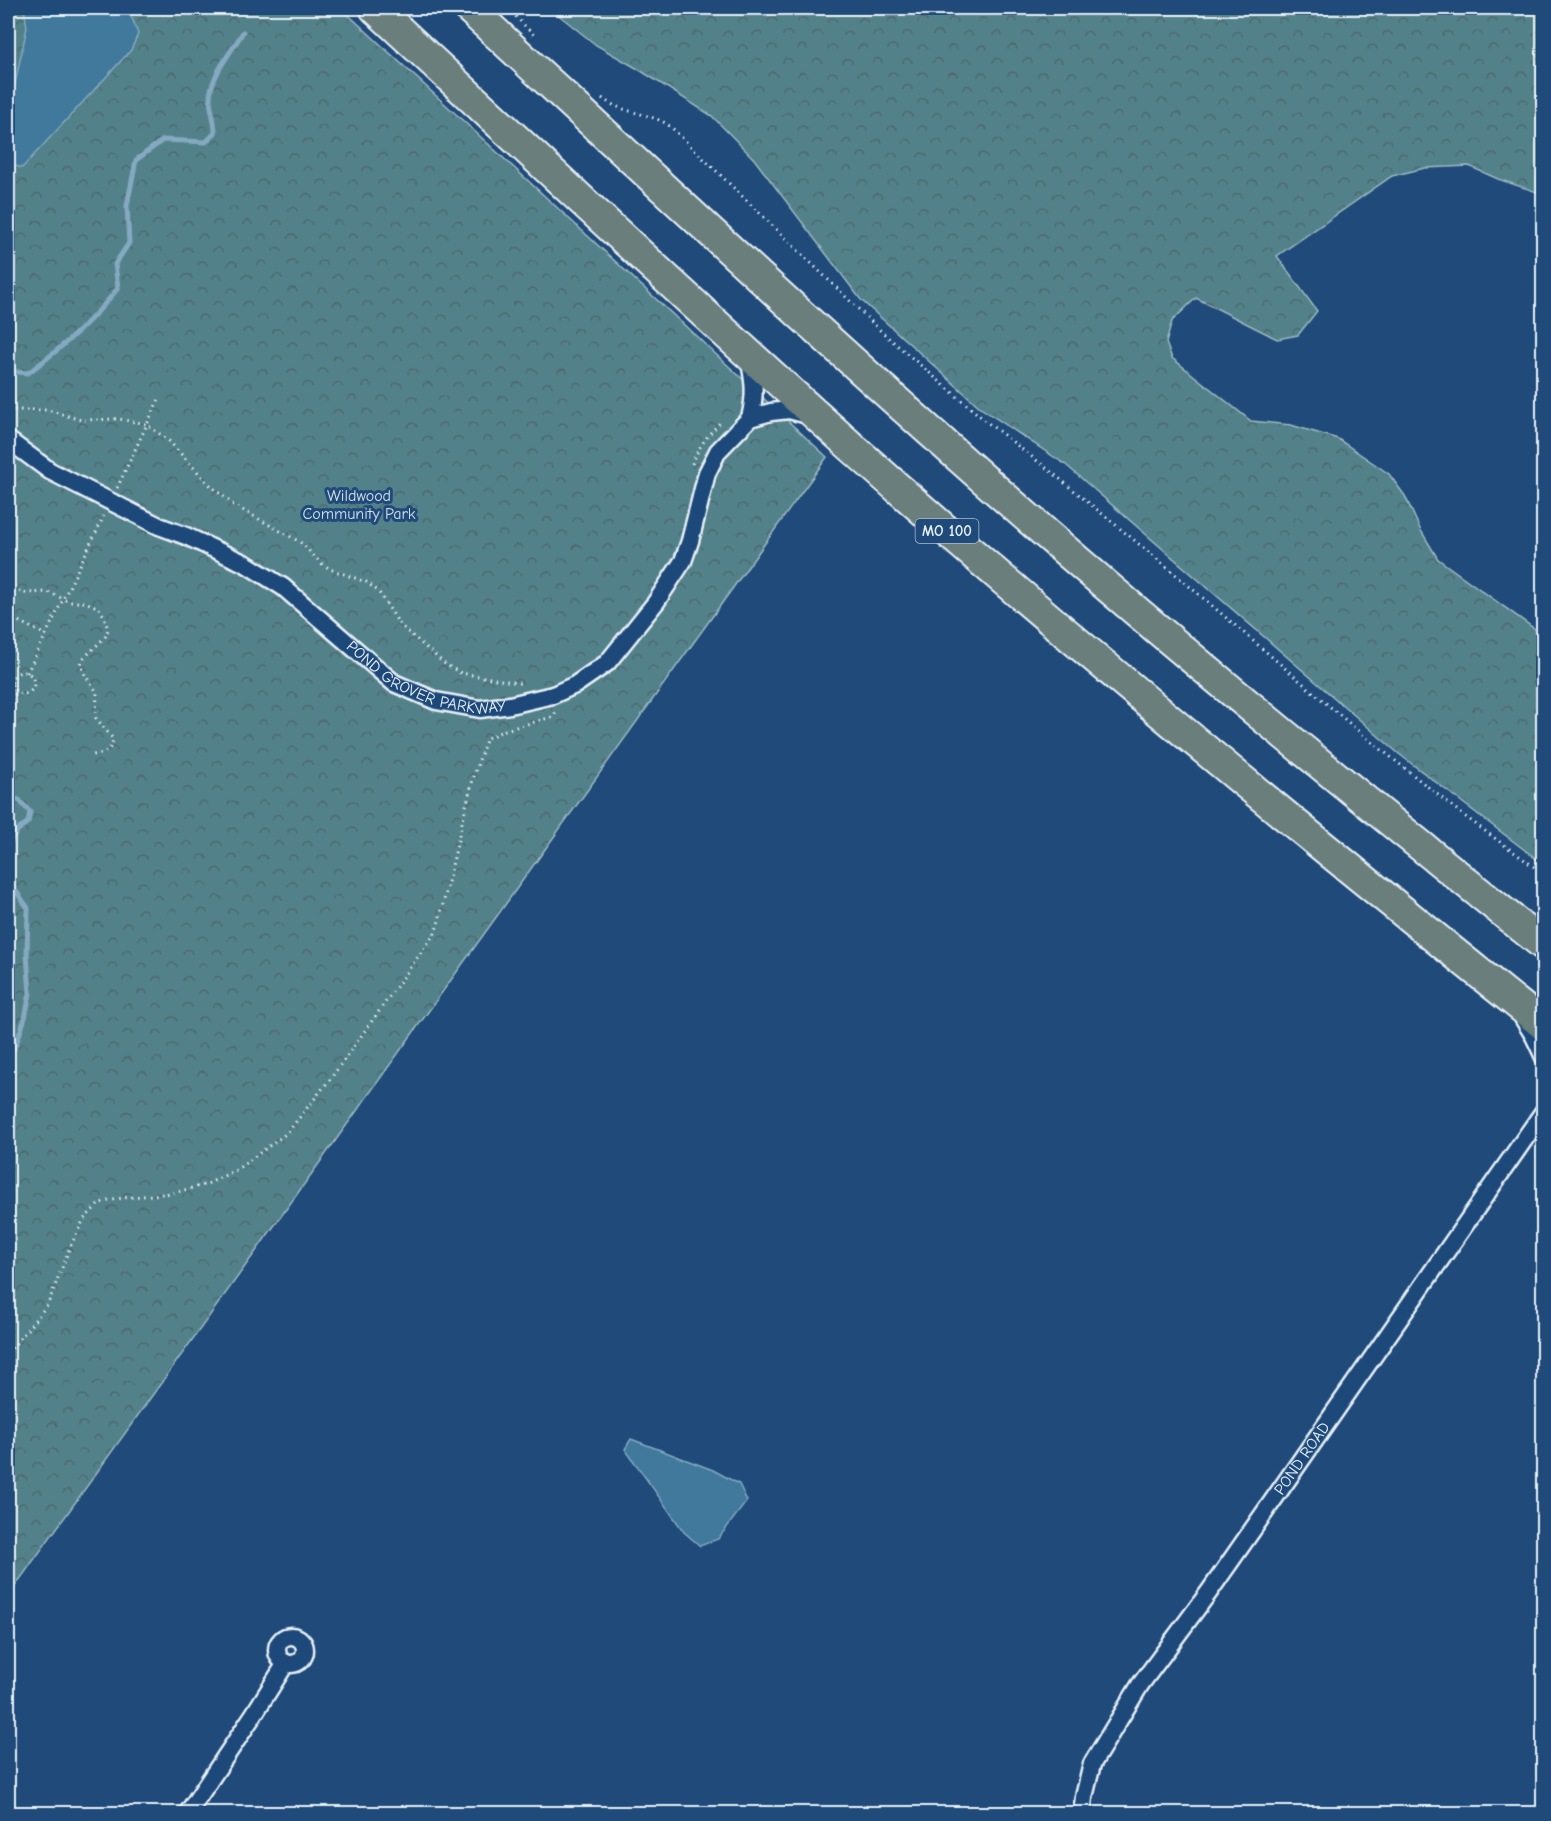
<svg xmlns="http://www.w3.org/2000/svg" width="1551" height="1821" viewBox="0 0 1551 1821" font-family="'Comic Neue',sans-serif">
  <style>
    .forest { fill: url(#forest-crowns); stroke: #9eb9c1; stroke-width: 1.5 }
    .water { fill: #41799b; stroke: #84a9c0; stroke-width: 1.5 }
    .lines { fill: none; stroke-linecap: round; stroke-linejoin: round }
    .stream { stroke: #84a9c0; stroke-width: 5 }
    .street-casing { stroke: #e8f1f8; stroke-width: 21 }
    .highway-casing { stroke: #e8f1f8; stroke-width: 34 }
    .path { stroke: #e8f1f8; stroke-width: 3; stroke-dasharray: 1.5 4.5; stroke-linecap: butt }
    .street { stroke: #1f4a7a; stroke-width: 16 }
    .highway { stroke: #6b7f7c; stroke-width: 30 }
    .labels { text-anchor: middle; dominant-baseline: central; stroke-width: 6; stroke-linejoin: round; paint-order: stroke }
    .shield { fill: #1f4a7a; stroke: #acbfd2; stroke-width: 1.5 }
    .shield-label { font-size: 15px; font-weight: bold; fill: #e8f1f8 }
    .park-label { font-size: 16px; fill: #d2e0e8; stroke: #1f4a7a }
    .street-label { font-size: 16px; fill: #e8f1f8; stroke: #1f4a7a }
  </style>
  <defs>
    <pattern id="forest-crowns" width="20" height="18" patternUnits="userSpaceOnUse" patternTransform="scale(1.5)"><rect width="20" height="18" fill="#53818a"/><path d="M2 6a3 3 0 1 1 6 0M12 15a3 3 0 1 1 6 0" fill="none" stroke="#4d676d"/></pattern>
  </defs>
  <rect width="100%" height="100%" fill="#1f4a7a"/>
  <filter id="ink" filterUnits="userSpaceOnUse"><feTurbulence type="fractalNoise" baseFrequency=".0167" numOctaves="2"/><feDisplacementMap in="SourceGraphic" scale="12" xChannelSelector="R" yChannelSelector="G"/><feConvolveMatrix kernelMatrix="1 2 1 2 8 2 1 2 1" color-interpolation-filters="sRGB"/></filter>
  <g filter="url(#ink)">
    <!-- forest -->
    <path class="forest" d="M8,8h333l486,449 -819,1139z
      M550,8h993v186l-45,-15 -29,-13 -44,2 -33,8 -115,80 40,55 -19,24 -21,4 -81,-41 -24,23 -6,22 6,15 79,63 40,4 47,14 51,35 16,22 15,33 18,30 105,76v229l-144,-110 -333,-289 -84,-56 -121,-109 -107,-141 -42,-43 -74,-47 -42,-24z"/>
    <!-- water -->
    <path class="water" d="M24,8h96l12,10 6,16 -7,16 -109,118 -13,-4 -1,-3v-50l8,-32 11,-52z
      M631,1439l82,31 26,14 8,17 -29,38 -18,7 -16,-14 -59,-83z"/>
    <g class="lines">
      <!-- stream -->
      <path class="stream" d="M8,371l20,2c34,-25 64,-52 90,-85l-3,-24 14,-21 -2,-37 9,-46 27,-20 43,2 9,-9c0,-12 -4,-22 -5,-33 -1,-23 22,-49 33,-68
        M8,797l11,3 11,12 -2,10 -10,8 -10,15
        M8,880l20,28 -1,47 3,38 -5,25 -9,26 -8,17"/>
      <defs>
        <g id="street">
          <path d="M749,357c5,24 7,37 1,61"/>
          <path id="s1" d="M8,440l42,31 109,55 27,10 60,28 37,23 111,96 42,18 44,8 30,-4 43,-10 22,-10 32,-22 49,-61 27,-41 7,-20 17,-68 11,-22 32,-33 21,-6 18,-2 19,5"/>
          <path d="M1523,1018l11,18 10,21"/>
          <circle cx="291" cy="1650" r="14"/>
          <path d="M187,1814l67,-100 32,-51"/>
          <path id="s2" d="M1082,1814l2,-17 8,-33 48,-79 69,-93 67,-96 268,-385"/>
        </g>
        <path id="highway" d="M375,8c192,178 383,359 581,531 192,166 389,327 588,486
          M469,8c177,164 353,329 534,488 176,155 358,302 541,449"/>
      </defs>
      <!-- street casing -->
      <use href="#street" class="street-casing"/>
      <!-- highway casing -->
      <use href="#highway" class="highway-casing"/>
      <!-- path -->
      <path class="path" d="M507,8l29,29
        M602,98c20,16 48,14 68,28l213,207 105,90 61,47 119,98 194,166 101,81 81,59
        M8,410h40l33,10 38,-1 27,5 22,16 39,42 25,22 68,38 21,21 9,6 36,13 12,9 22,34 46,40 15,8 63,11
        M692,464c7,-18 16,-30 30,-43
        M117,488l42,-89
        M19,591l6,2 23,-1 22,10h15l14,6 5,8 4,14 -3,7 -23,23 -1,5 4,10 12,17 -1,26 17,21c-2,12 -9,15 -20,16
        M8,616l36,18
        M12 683a11 11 0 1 1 22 0a11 11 0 1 1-22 0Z
        M27,673l77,-157
        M8,705l9,-13
        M8,1353l40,-49 22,-57 14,-28 16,-16 22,-5 51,-5 34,-9 29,-14 51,-37 44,-55 104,-145c7,-20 10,-39 15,-59 11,-45 20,-93 37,-136l18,-8 47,-13 5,-6"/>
      <!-- street -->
      <use href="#street" class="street"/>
      <!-- highway -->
      <use href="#highway" class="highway"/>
    </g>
  </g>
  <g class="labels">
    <!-- shield labels -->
    <rect class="shield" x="915.5" y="519" width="63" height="24" rx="4.5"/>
    <g class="shield-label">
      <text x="947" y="531">MO 100</text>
    </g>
    <!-- park labels -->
    <g class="park-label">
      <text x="359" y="496">Wildwood<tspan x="359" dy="18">Community Park</tspan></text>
    </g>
    <!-- street labels -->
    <g class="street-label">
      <text stroke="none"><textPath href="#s1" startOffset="488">POND GROVER PARKWAY</textPath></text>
      <text stroke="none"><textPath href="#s2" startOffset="422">POND ROAD</textPath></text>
    </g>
  </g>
  <!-- margin -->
  <rect width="1551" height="1821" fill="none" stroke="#1f4a7a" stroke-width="30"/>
  <rect x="15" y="15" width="1521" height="1791" fill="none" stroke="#e8f1f8" stroke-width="2" filter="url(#ink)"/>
</svg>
